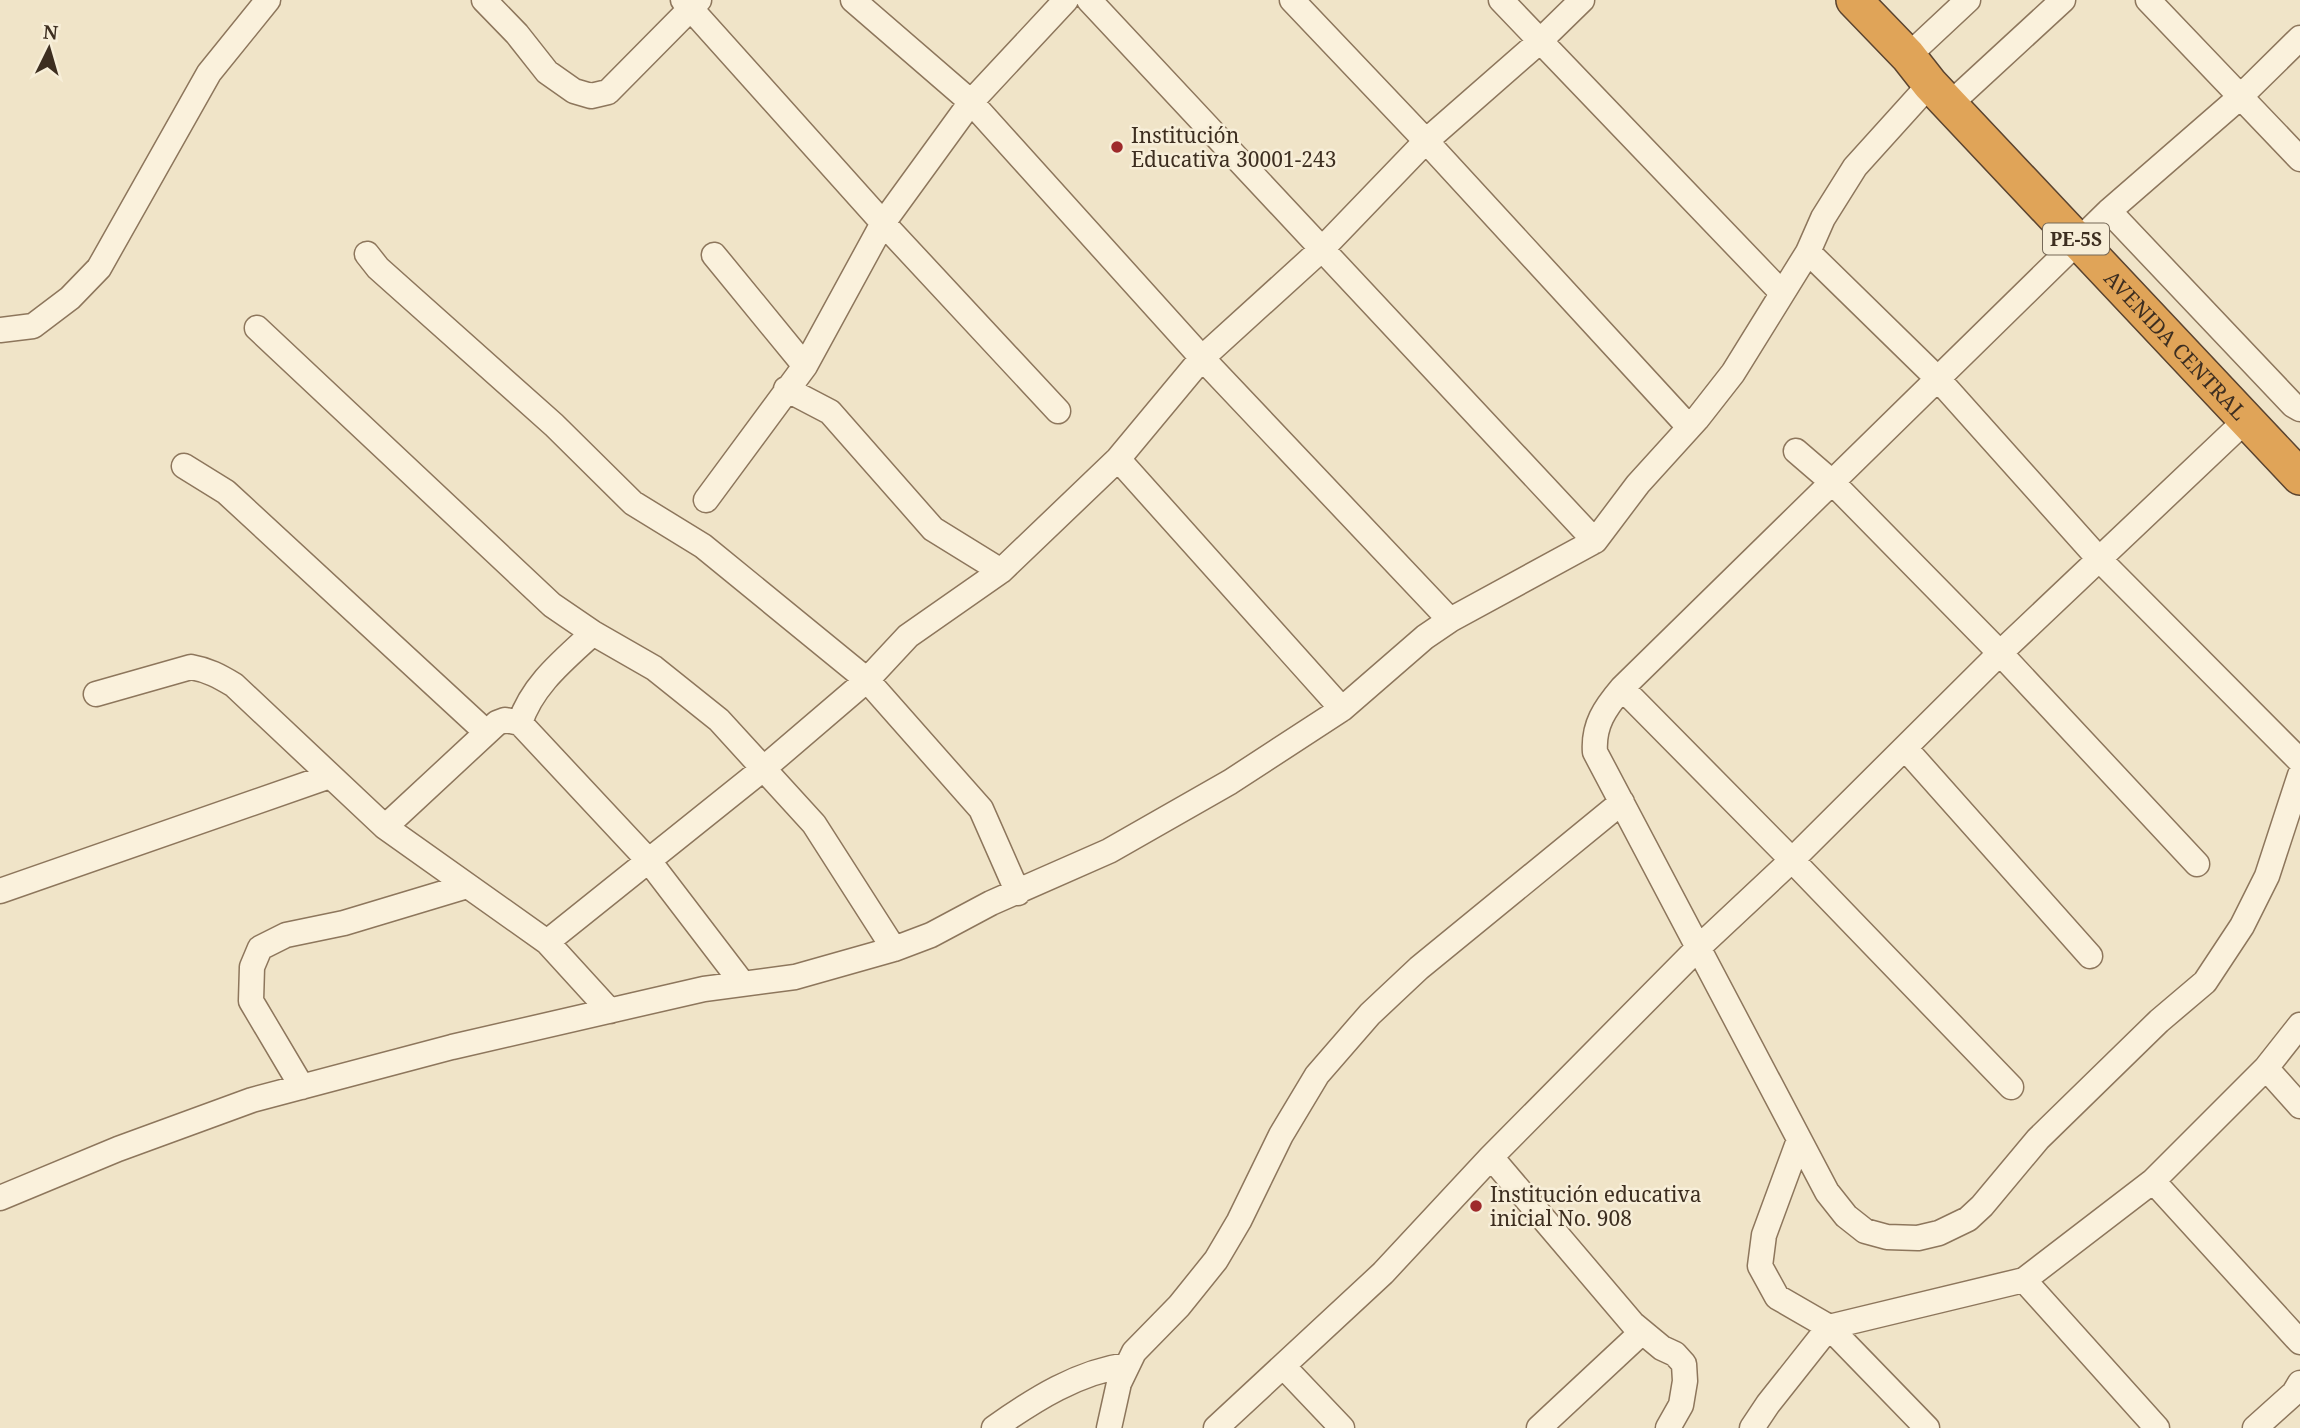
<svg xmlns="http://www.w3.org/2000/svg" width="2300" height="1428" viewBox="0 0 2300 1428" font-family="'Noto Serif',serif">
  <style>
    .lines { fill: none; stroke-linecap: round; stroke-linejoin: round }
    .minor-casing { stroke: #8d765c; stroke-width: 27 }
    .highway-casing { stroke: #5b4430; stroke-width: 38 }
    .minor { stroke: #faf1dc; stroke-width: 24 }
    .highway { stroke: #e0a458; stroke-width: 35 }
    .poi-dot { fill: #9e2a2b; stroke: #f7eed8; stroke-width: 2.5 }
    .labels { text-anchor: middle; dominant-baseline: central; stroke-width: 5; stroke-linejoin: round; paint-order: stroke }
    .shield { fill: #f7eed8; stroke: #756857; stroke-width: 2 }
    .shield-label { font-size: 19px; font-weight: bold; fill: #3d2e20 }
    .poi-label { font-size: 21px; fill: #3d2e20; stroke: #f7eed8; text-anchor: start }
    .street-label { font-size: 21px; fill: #3d2e20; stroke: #f7eed8 }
  </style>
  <rect width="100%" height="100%" fill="#f0e4c8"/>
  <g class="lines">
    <defs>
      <path id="minor" d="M484,0l33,34 30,38 27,19 17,5 17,-4 91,-92
        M683,0l200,223 175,188
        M853,0l118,102 231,256 248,262
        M1089,0l506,541
        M1292,0l134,141 263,286
        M1501,0l281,293
        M2148,0l152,159
        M2300,38l-61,60 -130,113 -487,477c-17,20 -29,37 -27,64l232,440 19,24 19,15 22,6 31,1 21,-5 29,-14 14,-13 56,-67 121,-118 46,-39 37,-56 25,-50 33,-101
        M1908,56l60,-56
        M1949,105l114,-105
        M2109,211l184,194 7,4
        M1808,252l130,127 161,180 201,202
        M367,254l11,14 176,157 79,78 70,43 164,134 114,129 37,84
        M714,255l91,111
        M257,328l295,277 41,28 61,35 65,52 95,104 80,125
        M0,330l33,-4 37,-28 29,-30 110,-195 59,-73
        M786,389l44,23 103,117 68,42
        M1796,451l36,31 168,171 197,211
        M1118,459l224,250
        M184,466l42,26 260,240
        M706,500l99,-134 78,-143 88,-121 95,-102
        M1622,688l170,172 219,227
        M96,694l95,-27c17,3 28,9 43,18l151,142 162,115 63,69
        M520,723c12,-38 45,-64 73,-90
        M1905,748l185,208
        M385,827l112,-104 8,-3 15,3 129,138 94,123
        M0,891l330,-115
        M547,942l216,-173 104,-89 41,-44 93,-65 117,-112 84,-101 121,-110 103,-107 113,-99 43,-42
        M2266,1068l34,38
        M302,1087l-51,-86 1,-34 8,-19 26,-13 58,-12 123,-37
        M1799,1140l-35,95 -4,31 17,31 52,30 98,101
        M1491,1157l142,167 29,24 13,6 9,10 1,17 -4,24 -13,23
        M2153,1181l147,161
        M0,1198l118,-49 134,-49 200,-53 252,-58 91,-12 99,-28 37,-14 60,-32 118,-52 121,-69 112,-73 83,-72 25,-17 145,-79 43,-57 59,-65 36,-46 75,-121 15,-34 32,-51 75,-83
        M2024,1280l133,148
        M1283,1366l59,62
        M994,1428c41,-29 84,-56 133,-63
        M1109,1428l10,-45 15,-31 45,-46 37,-46 23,-39 42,-86 36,-60 53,-61 49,-46 203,-166
        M1216,1428l167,-155 108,-116 207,-209 94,-88 208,-207 246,-233
        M1539,1428l103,-96
        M1752,1428l16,-24 61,-77 195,-47 129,-99 113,-113 34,-43
        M2255,1428l39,-35 6,-10"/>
      <g id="highway">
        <path id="s1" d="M1854,0l54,56 22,28 370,393"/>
      </g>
    </defs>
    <!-- minor casing -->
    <use href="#minor" class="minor-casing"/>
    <!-- highway casing -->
    <use href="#highway" class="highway-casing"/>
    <!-- minor -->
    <use href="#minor" class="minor"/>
    <!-- highway -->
    <use href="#highway" class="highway"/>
  </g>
  <!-- markers -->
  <g class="poi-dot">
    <circle cx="1117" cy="147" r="7"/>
    <circle cx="1476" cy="1206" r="7"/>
  </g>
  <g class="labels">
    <!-- shield labels -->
    <rect class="shield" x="2043" y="223.5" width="66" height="31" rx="5"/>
    <g class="shield-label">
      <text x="2076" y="239">PE-5S</text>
    </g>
    <!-- poi labels -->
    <g class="poi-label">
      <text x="1131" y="135">Institución<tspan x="1131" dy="24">Educativa 30001-243</tspan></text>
      <text x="1490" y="1194">Institución educativa<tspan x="1490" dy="24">inicial No. 908</tspan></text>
    </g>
    <!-- street labels -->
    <g class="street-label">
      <text stroke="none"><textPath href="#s1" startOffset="472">AVENIDA CENTRAL</textPath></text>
    </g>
  </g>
  <!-- north arrow -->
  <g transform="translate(49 49) rotate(5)" stroke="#f7eed8" stroke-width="5" paint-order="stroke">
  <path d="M0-5L12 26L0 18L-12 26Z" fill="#3d2e20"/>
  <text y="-10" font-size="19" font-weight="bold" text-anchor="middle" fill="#3d2e20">N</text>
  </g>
</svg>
